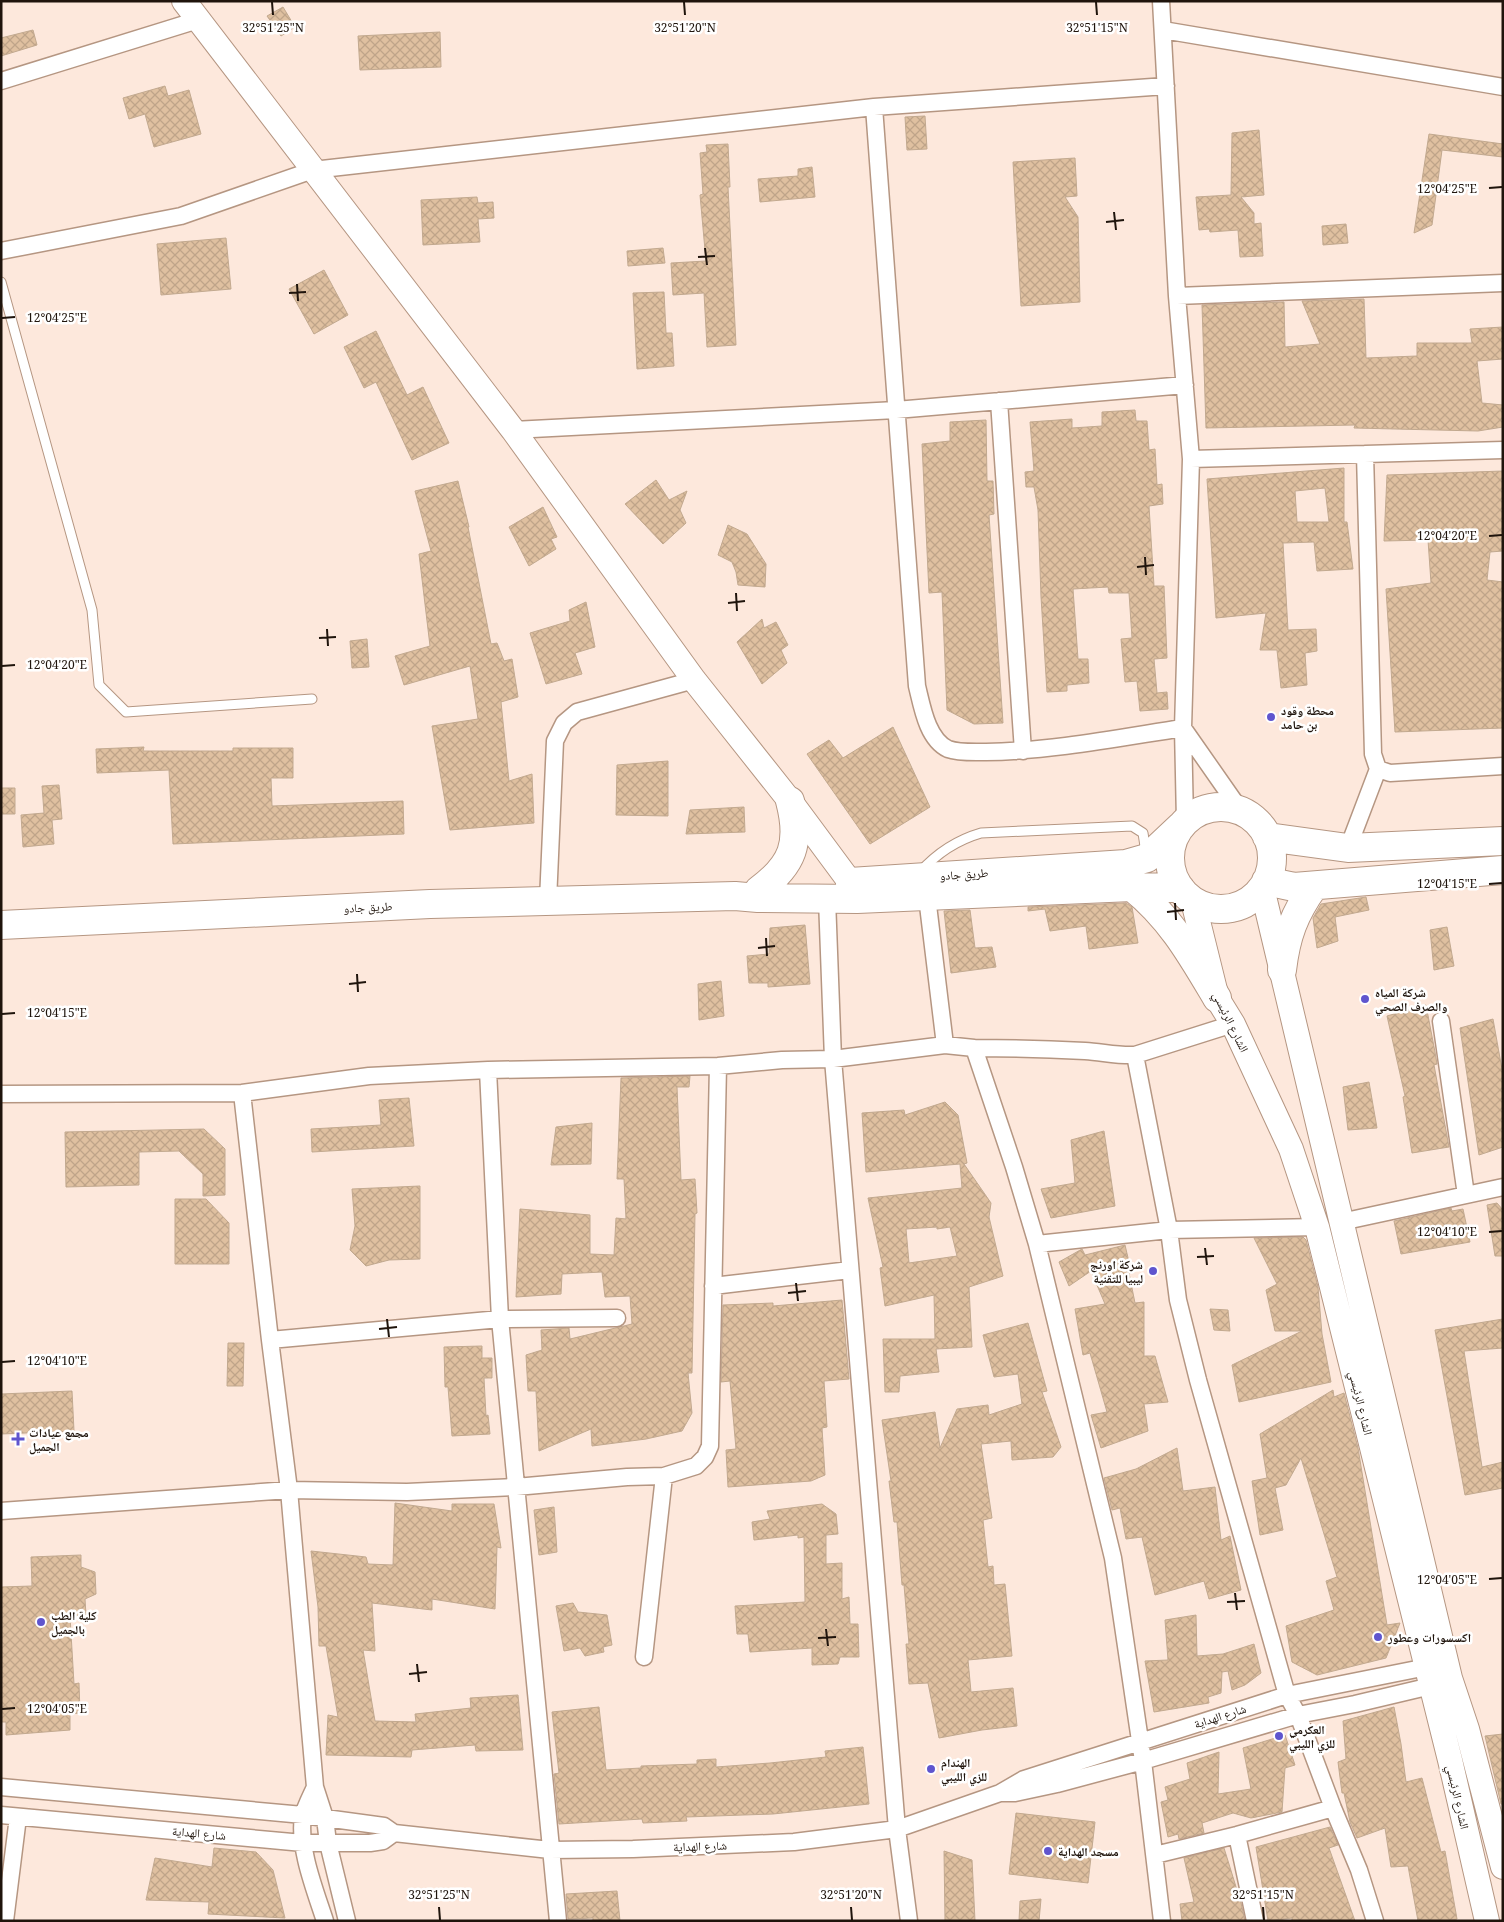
<svg xmlns="http://www.w3.org/2000/svg" width="1504" height="1922" viewBox="0 0 1504 1922" font-family="'Noto Serif','Noto Naskh Arabic',serif">
  <style>
    .building { fill: url(#building-cross-hatch); stroke: #c2a98f; fill-rule: evenodd }
    .lines { fill: none; stroke-linecap: round; stroke-linejoin: round }
    .lane-casing { stroke: #b59682; stroke-width: 11 }
    .street-casing { stroke: #b59682; stroke-width: 19 }
    .secondary-casing { stroke: #b59682; stroke-width: 26 }
    .highway-casing { stroke: #b59682; stroke-width: 30 }
    .lane { stroke: #fff; stroke-width: 9 }
    .street { stroke: #fff; stroke-width: 16 }
    .secondary { stroke: #fff; stroke-width: 24 }
    .highway { stroke: #fff; stroke-width: 28 }
    .ticks { fill: none; stroke: #1f140c; stroke-width: 2 }
    .poi-dot { fill: #5f55ce; stroke: #fff; stroke-width: 2 }
    .labels { text-anchor: middle; dominant-baseline: central; stroke-width: 5; stroke-linejoin: round; paint-order: stroke }
    .poi-label { font-size: 12px; font-weight: bold; fill: #1f140c; stroke: #fff; text-anchor: start }
    .street-label { font-size: 12px; fill: #1f140c; stroke: #fff }
    .ticks-label { font-size: 12px; text-anchor: middle; fill: #1f140c; stroke: #fff; stroke-width: 5; stroke-linejoin: round; paint-order: stroke }
  </style>
  <defs>
    <pattern id="building-cross-hatch" width="8" height="8" patternUnits="userSpaceOnUse" patternTransform="scale(1.25)"><rect width="8" height="8" fill="#dfc0a0"/><path d="M0 0l8 8M0 8l8-8" fill="none" stroke="#bfa489"/></pattern>
  </defs>
  <rect width="100%" height="100%" fill="#fde8dc"/>
  <!-- building -->
  <path class="building" d="M283,7l12,20 -14,9 -14,-20z
    M33,30l4,15 -36,11v-18z
    M440,32l1,35 -81,3 -2,-34z
    M165,86l3,10 21,-6 12,44 -47,13 -9,-33 -16,5 -6,-21z
    M925,116l2,33 -20,1 -2,-33z
    M1259,130l5,65 -23,2 13,16v11l7,-1 2,33 -23,1 -2,-27 -28,2 -1,-3 -10,1 -3,-33 35,-2 1,-62z
    M1429,134l74,10v13l-61,-7 -10,75 -18,8z
    M728,144l2,43h-2l8,158 -29,2 -3,-54 -31,2 -2,-32 35,-2 -6,-66 3,-1 -3,-41 7,-1 -1,-7z
    M1075,158l2,38 -12,1 13,20 2,85 -59,4 -8,-144z
    M812,167l3,30 -55,5 -2,-23 40,-3v-7z
    M477,197l1,6 15,-1 1,16 -16,1 2,23 -57,3 -2,-45z
    M1346,224l2,19 -25,2 -1,-19z
    M226,238l5,51 -70,6 -4,-51z
    M663,248l2,15 -37,3 -1,-15z
    M324,270l24,45 -34,19 -25,-45z
    M664,292l2,41h6l2,33 -37,3 -4,-76z
    M1364,299l2,59 51,-2v-13h55l-2,-14 33,-2v32l-26,2 5,42 21,2v22l-25,4 -124,-3 1,-3 -149,3 -4,-123 82,-3 1,45 35,-3 -18,-43z
    M376,331l31,64 16,-8 26,56 -37,17 -36,-78 -12,6 -20,-41z
    M1135,410l1,11h11l2,29 6,-1 2,36 5,-1 1,20 -14,2 5,80h10l3,72 -13,1 3,34 10,-1 1,17 -28,2 -3,-30 -12,1 -4,-43 11,-1 -3,-45h-20l-1,-6 -35,2 5,70h10l1,24 -22,2v6l-20,1 -6,-95 -3,-87 -4,-23h-8l-1,-15 9,-1 -4,-49 42,-3v9l30,-2v-14z
    M986,420l1,61h6l1,33 -5,1 14,208 -29,1 -27,-14 -5,-118 -13,1 -7,-149 28,-3v-19z
    M1344,468v54h3l6,47 -36,2 -3,-29 -31,1 5,87 28,-1 1,22 -12,2 2,32 -26,3 -4,-38h-17l6,-37 -50,5 -9,-139zM1325,488l4,34h-32l-2,-31z
    M1503,471v80l-13,1 -3,28 16,2v146l-108,4 -9,-143 45,-6 -3,-43 -44,1 3,-66z
    M656,480l13,20 18,-9 -7,19 6,13 -23,21 -38,-40z
    M458,481l11,46h-1l23,117 6,-1 7,18 8,-2 6,38 -17,5 8,79 23,-7 2,49 -84,7 -18,-104 46,-7 -8,-53 -66,19 -9,-29 35,-10 -11,-92 12,-3 -16,-60z
    M543,507l14,30 -6,2 5,10 -27,17 -20,-39z
    M728,525l19,9 19,30 -1,23 -27,-2 -2,-13 -4,-10 -14,-7z
    M586,602l9,45 -20,6 7,21 -36,10 -16,-51 40,-12 -1,-11z
    M762,619l2,9 12,-6 12,23 -7,5 6,13 -25,21 -25,-42z
    M367,639l2,28 -17,1 -2,-27z
    M893,727l37,80 -60,37 -63,-90 22,-14 14,18z
    M144,747l-1,4h90v-3h60v30h-22l1,28 131,-5 1,33 -231,10 -4,-74 -72,3 -1,-24z
    M668,761v55l-52,-1 1,-50z
    M59,785l3,34 -10,1 2,24 -31,3 -2,-32 23,-2 -2,-27z
    M1,788h14v26h-14z
    M744,807l1,25 -59,2 4,-24z
    M1366,897l3,13 -34,7 3,24 -21,7 -4,-30 8,-14z
    M1126,903l6,4 6,36 -49,6 -3,-23 -36,5 -5,-22 -17,2v-4z
    M970,910l5,38 17,-1 4,20 -45,6 -7,-62z
    M805,925l5,59 -42,3v-4h-19l-2,-27 22,-2 1,-26z
    M1447,927l7,39 -20,4 -4,-40z
    M721,981l3,35 -25,4 -1,-36z
    M1426,1005l9,47 2,12 -3,1 15,82 -37,6 -9,-56 2,-1 -18,-80z
    M1493,1019l10,56v72l-24,8 -19,-127z
    M690,1076l-1,11h-12l4,93 14,-1 2,34 -2,1 -3,159h-4l4,40 -10,18 -36,8 -54,7 -1,-17 -52,22 -3,-60h-8l-2,-36 16,-5 -1,-20 28,-2 1,11 62,-15 -2,-28 -25,1 -3,-25 -40,2 -1,20 -45,3 4,-88 70,6v39l24,1 2,-37 10,1 -2,-40h-7l4,-101z
    M1369,1082l8,46 -29,2 -5,-43z
    M409,1098l5,48 -102,6 -1,-23 70,-4 -2,-25z
    M945,1102l13,13 9,48 -3,1 27,39 -2,14 14,59 -34,11 3,60 -36,2 3,23 -39,4 -1,16h-14l-2,-53h52l-1,-44 -49,11 -5,-38 3,-1 -15,-69 94,-10 -2,-24 -94,8 -4,-59 42,-3 1,5zM937,1227v2l13,-2 7,29 -48,7 -3,-34z
    M592,1123l-1,41 -40,1 5,-38z
    M204,1129l21,20v46l-22,1v-22l-24,-23 -40,1v33l-73,2 -1,-55z
    M1104,1131l11,75 -64,12 -10,-29 34,-6 -4,-43z
    M420,1186v73l-31,1 -23,6 -16,-16 5,-24 -3,-37z
    M175,1199h31l23,24v41h-54z
    M1497,1203l6,7v46h-8l-8,-51z
    M1451,1208l1,3 11,-2 7,33 -69,12 -7,-33z
    M1303,1237l3,3 12,47 4,47 9,48 -92,20 -7,-37 70,-34h-27l-9,-41 11,-6 -23,-46z
    M1125,1245l4,17 -2,1 8,40 9,-1v54h11l13,46 -24,2 4,27 -47,17 -10,-33 16,-3 -17,-59 -7,2 -8,-46 30,-5 -14,-33 -22,15 -10,-24 23,-13 3,6z
    M842,1300l7,79 -25,2 3,46 -5,1 3,47 -14,6 -83,6 -2,-37 10,-1 -6,-68 -9,1 2,-77 50,-2v3z
    M1210,1309l18,1 2,21 -16,-1z
    M1503,1319v29l-39,3 18,116 21,-5v26l-38,7 -30,-165z
    M1028,1323l19,68 -5,1 19,55 -8,10 -41,3 -1,-19 -30,3 11,74 -9,2 5,47 5,-1 1,19 11,-1 7,72 -44,4 3,32 42,-4 4,38 -35,4 -43,8 -11,-55 -19,1 -3,-40h3l-5,-59h-2l-5,-63h-3l-5,-41h2l-9,-61 53,-8 5,36 17,-39 31,-4 1,10 33,-11 -4,-30 -24,3 -11,-42z
    M228,1343h16l-1,43h-16z
    M482,1346v12h10v20h-8l2,38 2,-1 2,19 -38,2 -4,-49h-3l-1,-40z
    M1333,1390l1,7 10,-4 14,55 29,177 13,-2 -14,35 -69,17 -25,-13 -6,-36 48,-16 -8,-29 11,-4 -36,-119 -15,27 -11,3 8,42 -23,5 -8,-54 15,-3 -7,-44z
    M72,1391l2,40 -73,3v-40z
    M1177,1448l6,43 32,-4 6,53 9,-4 11,54 -32,9 -5,-18 -49,14 -13,-58 -16,2 -6,-31 -8,2 -8,-32 32,-9z
    M395,1503l57,8v-7h42l7,44 -4,-1 -2,62 -63,-10v11l-60,-7 3,48 -12,-1 12,71 41,1 -1,-8 56,-6 -1,-10 48,-3 5,55 -47,1 -1,-6 -63,5 -1,7 -85,-2 2,-40 10,2 -12,-71h-7l-1,-39 -7,-56 55,6 2,7 25,1z
    M822,1504l14,10 2,20 -12,1v29l16,-1v36l7,-2 1,27h8l1,33h-19l-2,7 -26,1v-17l-62,4 -2,-18h-11l-2,-28 70,-4 -1,-65 -6,1v-3l-44,5 -2,-18 18,-3 -3,-8z
    M554,1507l3,45 -18,3 -5,-45z
    M81,1555v12l14,5 1,22 -11,5 1,16 -16,1 4,68 5,-1 1,30 -10,1v16l-64,5v-13h-5v-135l31,-1 -1,-29z
    M573,1603l5,9 29,3 5,30 -9,2 1,5 -19,4 -5,-8 -16,3 -8,-45z
    M1196,1615l1,41 26,-2 31,-10 7,29 -16,12 -13,5 -4,-19 -6,1 -1,21 -13,4 1,6 -55,9 -9,-51 23,-1 -3,-40z
    M599,1707l7,63 35,-2v-2l56,-2v-4l19,-1v8l54,-4 56,-6 -1,-6 38,-4 6,57 -96,10 -87,3 1,4 -44,2 -1,-4 -83,5 -5,-50 5,-1 -7,-61z
    M1394,1707l7,37 5,38 16,-4 19,74 4,-1 12,68 -9,2h-30l-10,-55 -17,1 -6,-39 -28,10 -7,-16 -6,-29h-2l-4,-31 8,-3 -3,-38z
    M1503,1734v70h-2l-16,-68z
    M1285,1735l10,30 -10,3 -3,44 -31,6 -18,-5 -31,10 2,10 -25,6 -1,-5 -10,3 -7,-35 7,-2 -3,-13 25,-8 -3,-16 32,-11 -1,42 33,-5 -8,-41z
    M1016,1813l79,9 -7,61 -79,-9z
    M1330,1827l8,18 -9,3 26,73h-63v-3l-24,3 -12,-74z
    M214,1848l42,4 17,18 12,48 -77,-4 1,-12 -63,-2 9,-42 57,9z
    M1224,1848l17,55 4,18h-63l-2,-17 14,-2 -10,-44z
    M944,1851l28,9 3,61h-30z
    M617,1891l3,30h-27v-3l-25,1 -2,-25z
    M1041,1899l-2,22h-20l1,-20z"/>
  <g class="lines">
    <defs>
      <path id="lane" d="M1,282l91,328 7,75 27,27 186,-13
        M920,872c17,-19 37,-32 61,-39l151,-7 11,7 3,20"/>
      <path id="street" d="M1161,1l16,295 14,163 -8,269 2,93
        M1163,30l340,57
        M1,81l197,-61
        M874,107l43,579c5,20 10,53 31,63 11,4 27,3 38,3 66,-1 132,-14 197,-24
        M1,251l180,-35 132,-46 561,-63 292,-21
        M1177,296l326,-13
        M999,401l24,350
        M513,430l383,-20 289,-25
        M1191,459l312,-9
        M1183,728l58,83
        M1378,769l12,4 113,-7
        M1348,848l30,-79 -5,-15 -8,-300
        M927,897l18,148
        M827,899l6,160 64,770 12,92
        M548,901l7,-160 9,-18 13,-11 117,-32
        M1441,1021l25,174
        M974,1048c37,0 74,1 111,3 17,1 33,5 50,4l34,175 9,70 20,80 89,315 11,20 35,93 26,62 16,51
        M1135,1055l98,-31
        M488,1070l12,249 58,602
        M242,1093l28,247 19,150 26,297 10,31 3,25 19,78
        M1,1094l241,-1 127,-17 119,-6 230,-4 64,-6 51,-1 112,-14 29,3 40,119 23,77 76,314 30,203 19,160
        M1341,1222l162,-35
        M1037,1244l132,-14 148,-3
        M713,1286l137,-16
        M270,1340l230,-21 117,-1
        M1,1511l288,-21 118,2 109,-5 111,-10 37,-1 32,-10 9,-9 5,-11 8,-380
        M644,1657l20,-181
        M1,1787l302,28 81,11 10,7 156,17 83,-1 161,-7 103,-13 103,-36 24,-14 263,-84 140,-28 9,-4
        M315,1787c-4,9 -10,20 -12,29 -5,32 12,74 22,105
        M1003,1793h12l42,-9 86,-23 155,-46 57,-11 76,-18 10,-4
        M1,1815l302,28h67l13,-2 11,-8
        M1237,1835l18,86
        M1155,1855l82,-20 96,-27
        M5,1921l13,-104"/>
      <path id="secondary" d="M184,1l329,429 181,250 96,121 60,81 7,17
        M1262,888l188,790 17,51 36,138
        M1193,901l24,97 16,26 58,125 26,78 133,533 37,161"/>
      <path id="highway" d="M1170 858a51 51 0 1 1 102 0a51 51 0 1 1-102 0Z
        M1267,837l81,11 155,-7
        M1266,881l28,6 209,-17
        M850,882l276,-18 21,-6 34,-32
        M1132,887c39,31 60,69 85,111
        M759,890c34,-25 42,-47 31,-89
        M1,925l429,-21 305,-8 23,2 99,1 275,-12 48,1
        M1282,970c4,-34 12,-56 32,-84"/>
    </defs>
    <!-- lane casing -->
    <use href="#lane" class="lane-casing"/>
    <!-- street casing -->
    <use href="#street" class="street-casing"/>
    <!-- secondary casing -->
    <use href="#secondary" class="secondary-casing"/>
    <!-- highway casing -->
    <use href="#highway" class="highway-casing"/>
    <!-- lane -->
    <use href="#lane" class="lane"/>
    <!-- street -->
    <use href="#street" class="street"/>
    <!-- secondary -->
    <use href="#secondary" class="secondary"/>
    <!-- highway -->
    <use href="#highway" class="highway"/>
  </g>
  <!-- ticks -->
  <path class="ticks" d="M272,2l1,13M684,2l1,13M1096,2l1,13M1489,188l13,-1M1114,212l2,18M1106,222l18,-2M705,248l2,17M698,257l17,-1M297,284l1,17M289,293l17,-1M2,318l13,-1M1489,536l13,-1M1145,557l1,18M1137,567l17,-2M736,593l1,18M728,603l17,-2M327,629l1,17M319,638l17,-1M2,666l13,-1M1489,884l13,-1M1175,903l1,17M1167,912l17,-2M766,938l1,18M758,948l17,-2M357,974l1,18M349,984l17,-2M2,1014l13,-1M1489,1232l13,-1M1205,1248l2,17M1197,1257l17,-1M796,1283l2,18M788,1293l18,-2M387,1319l2,18M379,1329l18,-2M2,1362l13,-1M1489,1579l13,-1M1235,1593l2,17M1227,1602l18,-1M826,1629l2,17M818,1638l18,-1M417,1664l2,18M409,1674l18,-2M2,1709l13,-1M439,1907l1,13M851,1907l1,13M1263,1907l1,13"/>
  <!-- markers -->
  <g class="poi-dot">
    <circle cx="1271" cy="717" r="5"/>
    <circle cx="1365" cy="999" r="5"/>
    <circle cx="1153" cy="1271" r="5"/>
    <path d="M15.5 1431.5h5v5h5v5h-5v5h-5v-5h-5v-5h5z"/>
    <circle cx="41" cy="1622" r="5"/>
    <circle cx="1378" cy="1637" r="5"/>
    <circle cx="1279" cy="1736" r="5"/>
    <circle cx="931" cy="1769" r="5"/>
    <circle cx="1048" cy="1851" r="5"/>
  </g>
  <g class="labels">
    <!-- poi labels -->
    <g class="poi-label">
      <text x="1281" y="710">محطة وقود<tspan x="1281" dy="14">بن حامد</tspan></text>
      <text x="1375" y="992">شركة المياه<tspan x="1375" dy="14">والصرف الصحي</tspan></text>
      <text x="1143" y="1264" text-anchor="end">شركة اورنج<tspan x="1143" dy="14">ليبيا للتقنية</tspan></text>
      <text x="29" y="1432">مجمع عيادات<tspan x="29" dy="14">الجميل</tspan></text>
      <text x="51" y="1615">كلية الطب<tspan x="51" dy="14">بالجميل</tspan></text>
      <text x="1388" y="1637">اكسسورات وعطور</text>
      <text x="1289" y="1729">العكرمي<tspan x="1289" dy="14">للزي الليبي</tspan></text>
      <text x="941" y="1762">الهندام<tspan x="941" dy="14">للزي الليبي</tspan></text>
      <text x="1058" y="1851">مسجد الهداية</text>
    </g>
    <!-- street labels -->
    <g class="street-label">
      <text transform="translate(964 874) rotate(-4)">طريق جادو</text>
      <text transform="translate(368 907) rotate(-3)">طريق جادو</text>
      <text transform="translate(1231 1022) rotate(64)">الشارع الرئيسي</text>
      <text transform="translate(1361 1403) rotate(76)">الشارع الرئيسي</text>
      <text transform="translate(1220 1716) rotate(-18)">شارع الهداية</text>
      <text transform="translate(1458 1797) rotate(77)">الشارع الرئيسي</text>
      <text transform="translate(199 1833) rotate(5)">شارع الهداية</text>
      <text transform="translate(700 1846) rotate(-2)">شارع الهداية</text>
    </g>
  </g>
  <g class="ticks-label">
    <text x="273" y="32">32°51'25"N</text>
    <text x="685" y="32">32°51'20"N</text>
    <text x="1097" y="32">32°51'15"N</text>
    <text x="1447" y="193">12°04'25"E</text>
    <text x="57" y="322">12°04'25"E</text>
    <text x="1447" y="540">12°04'20"E</text>
    <text x="57" y="669">12°04'20"E</text>
    <text x="1447" y="888">12°04'15"E</text>
    <text x="57" y="1017">12°04'15"E</text>
    <text x="1447" y="1236">12°04'10"E</text>
    <text x="57" y="1365">12°04'10"E</text>
    <text x="1447" y="1584">12°04'05"E</text>
    <text x="57" y="1713">12°04'05"E</text>
    <text x="439" y="1899">32°51'25"N</text>
    <text x="851" y="1899">32°51'20"N</text>
    <text x="1263" y="1899">32°51'15"N</text>
  </g>
  <!-- border -->
  <rect width="1504" height="1922" fill="none" stroke="#1f140c" stroke-width="5"/>
</svg>
